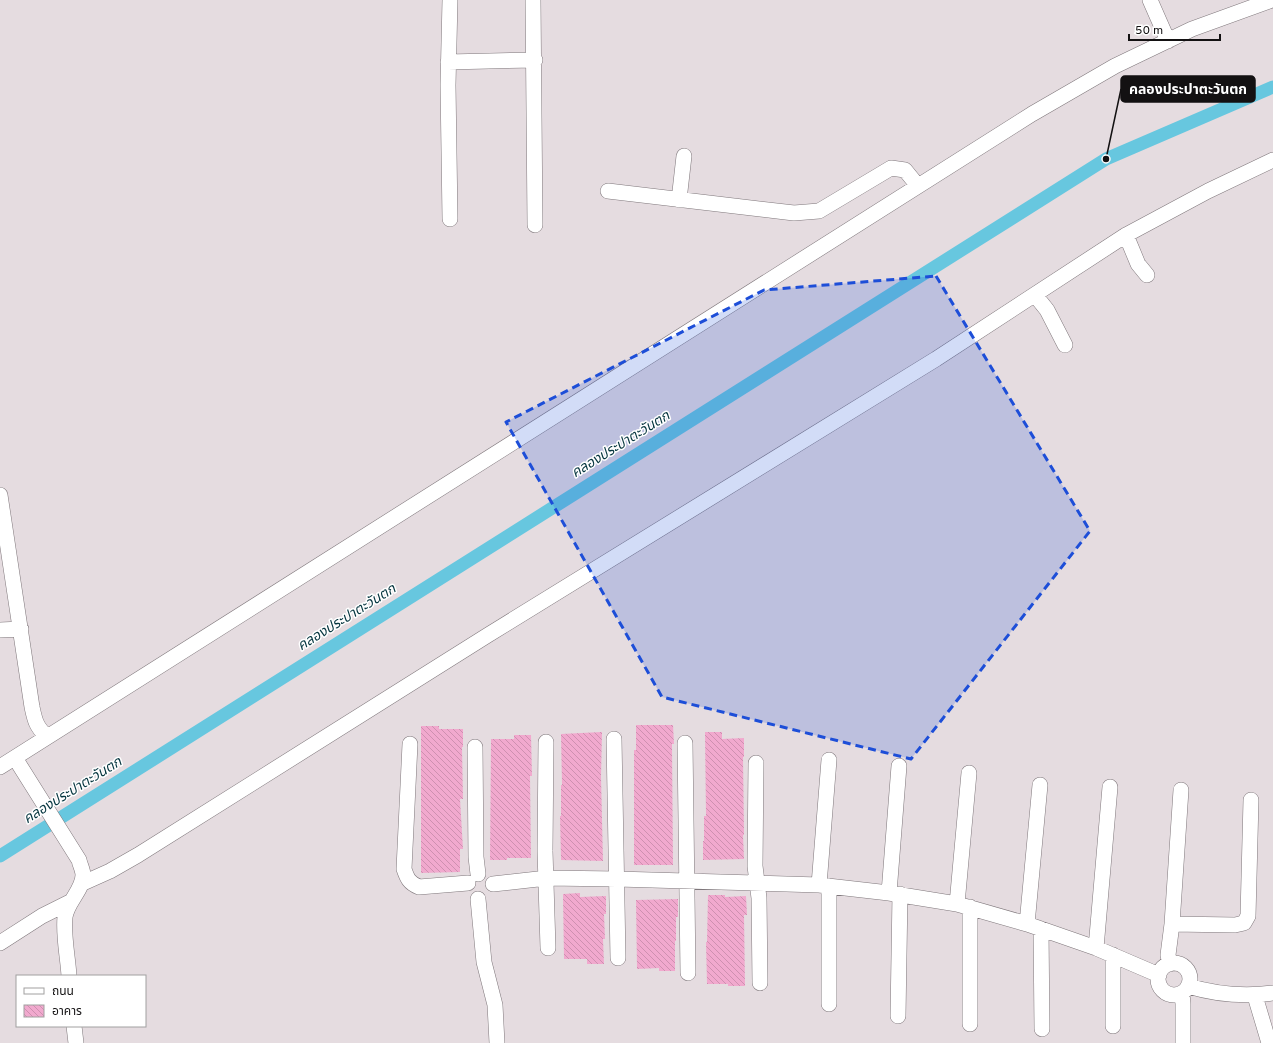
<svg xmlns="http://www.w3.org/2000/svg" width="1273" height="1043" viewBox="0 0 1273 1043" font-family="Overpass,'Noto Sans Thai',sans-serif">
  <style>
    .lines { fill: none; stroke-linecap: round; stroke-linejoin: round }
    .canal { stroke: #67c7df; stroke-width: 13 }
    .building { fill: url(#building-back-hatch) }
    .minor-casing { stroke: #7f777b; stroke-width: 16 }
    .minor { stroke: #fff; stroke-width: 15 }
    .marked { fill: #1d4ed8; fill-opacity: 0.2; stroke: #1d4ed8; stroke-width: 3; stroke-dasharray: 8 5; stroke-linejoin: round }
    .labels { text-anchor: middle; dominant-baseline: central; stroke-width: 3; stroke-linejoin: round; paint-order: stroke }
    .water-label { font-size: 14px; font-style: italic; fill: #05353f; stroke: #fff }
    .leader { fill: none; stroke: #131112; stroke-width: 1.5 }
    .callout-dot { fill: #131112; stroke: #fff; stroke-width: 1.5 }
    .callout { fill: #131112; stroke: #131112; stroke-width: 1.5 }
    .callout-label { font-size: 14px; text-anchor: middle; font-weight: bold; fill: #fff }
  </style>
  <defs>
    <pattern id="building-back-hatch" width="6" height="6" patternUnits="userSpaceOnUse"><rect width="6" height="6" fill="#f1a9ce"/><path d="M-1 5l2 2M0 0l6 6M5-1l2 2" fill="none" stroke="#ce90b0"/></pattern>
  </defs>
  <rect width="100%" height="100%" fill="#e5dce0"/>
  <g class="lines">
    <!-- canal -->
    <path class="canal" d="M0,856l1106,-697 167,-72"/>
  </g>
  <!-- building -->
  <path class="building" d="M636,725h37l1,19h-2l1,121h-39v-115h2z
    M421,726h18v3h24v18h-1l1,52h-3l3,50h-3v23l-39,1z
    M602,732l-1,45 2,84 -42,-1 -1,-44h1v-31h1l-1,-51z
    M705,732h17v7l22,-1v19h-1l1,78h-1l1,24 -41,1v-19h1v-25h2z
    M514,735h17l1,41h-2l1,82h-24v2h-17l1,-121h23z
    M580,893v4l26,-1v18h-2l1,25h-2l1,25h-17v-5h-23l-1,-65z
    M708,895h17v2l21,-1 1,19h-3l1,71h-17v-2h-21l-1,-42h1z
    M678,899v18h-2v24h-1v30h-16v-3l-22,1 -1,-69z"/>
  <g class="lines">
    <defs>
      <path id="minor" d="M450,0l-2,85 2,134
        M533,0l2,225
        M1150,0l18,41
        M448,62l87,-2
        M608,191l186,22 25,-2 72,-43 14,2 13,16
        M679,200l5,-44
        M1126,235l12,29 9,11
        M1035,295l12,15 18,35
        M0,495l32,212c3,14 4,19 15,30
        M0,630l21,-1
        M614,739l4,219
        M546,742l-1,109 3,97
        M685,743l3,230
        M410,744l-6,125c3,9 5,14 15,18l49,-4
        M475,747l1,110 2,17
        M15,758l64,102c1,5 4,10 4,15 0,15 -16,27 -18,42 -2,18 3,41 4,59
        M756,763l-1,103 4,32 1,85
        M0,767l1032,-653 83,-48 77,-37 80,-29
        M81,884l29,-13 28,-16 350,-220 448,-276 190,-124 82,-44 65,-31
        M493,884l54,-6 70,1 202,6 70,8 68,11 70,20 69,24 63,27
        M819,885l10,-125
        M889,893l10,-127
        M478,899l6,63 11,43 2,38
        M957,904l12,-131
        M970,907v117
        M1027,924l13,-139
        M1172,924l63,1 9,-2 4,-7 3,-116
        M1041,929l1,100
        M0,943l42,-27 28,-14
        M1096,948l14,-161
        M1113,955v71
        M1158 979a16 16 0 1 1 32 0a16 16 0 1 1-32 0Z
        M1170,964l-2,-9 4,-31 9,-134
        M1188,986c27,8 57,11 85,7
        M1182,993l1,11v39
        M1255,996l14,47
        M829,1004v-118
        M898,1016l2,-122
        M74,1026l2,17"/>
    </defs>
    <!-- minor casing -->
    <use href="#minor" class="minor-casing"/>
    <!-- minor -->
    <use href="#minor" class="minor"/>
  </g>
  <!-- marked area -->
  <path class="marked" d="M936,276l154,255 -179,228 -249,-62 -156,-275 258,-132z"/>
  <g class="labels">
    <!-- water labels -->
    <g class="water-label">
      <text transform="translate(621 445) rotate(-32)">คลองประปาตะวันตก</text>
      <text transform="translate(347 618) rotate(-32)">คลองประปาตะวันตก</text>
      <text transform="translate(73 791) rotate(-32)">คลองประปาตะวันตก</text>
    </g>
  </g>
  <!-- callouts -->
  <path class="leader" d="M1106 159L1121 89"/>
  <circle class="callout-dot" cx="1106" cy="159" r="4"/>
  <rect class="callout" x="1121" y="76" width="134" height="26" rx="4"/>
  <g class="callout-label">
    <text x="1188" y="94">คลองประปาตะวันตก</text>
  </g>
  <!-- legend -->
  <rect x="16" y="975" width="130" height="52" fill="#ffffff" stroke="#a1a0a0"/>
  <rect x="24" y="988" width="20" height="6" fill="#ffffff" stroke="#a1a0a0"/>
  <text x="52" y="995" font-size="12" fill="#131112">ถนน</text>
  <rect x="24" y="1005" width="20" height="12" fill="url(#building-back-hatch)" stroke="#a1a0a0"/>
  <text x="52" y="1015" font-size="12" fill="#131112">อาคาร</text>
  <!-- scale -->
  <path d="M1129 34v6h91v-6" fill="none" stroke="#131112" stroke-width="2"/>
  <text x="1135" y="34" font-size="12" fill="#131112" stroke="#ffffff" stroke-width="3" paint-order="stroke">50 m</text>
</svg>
